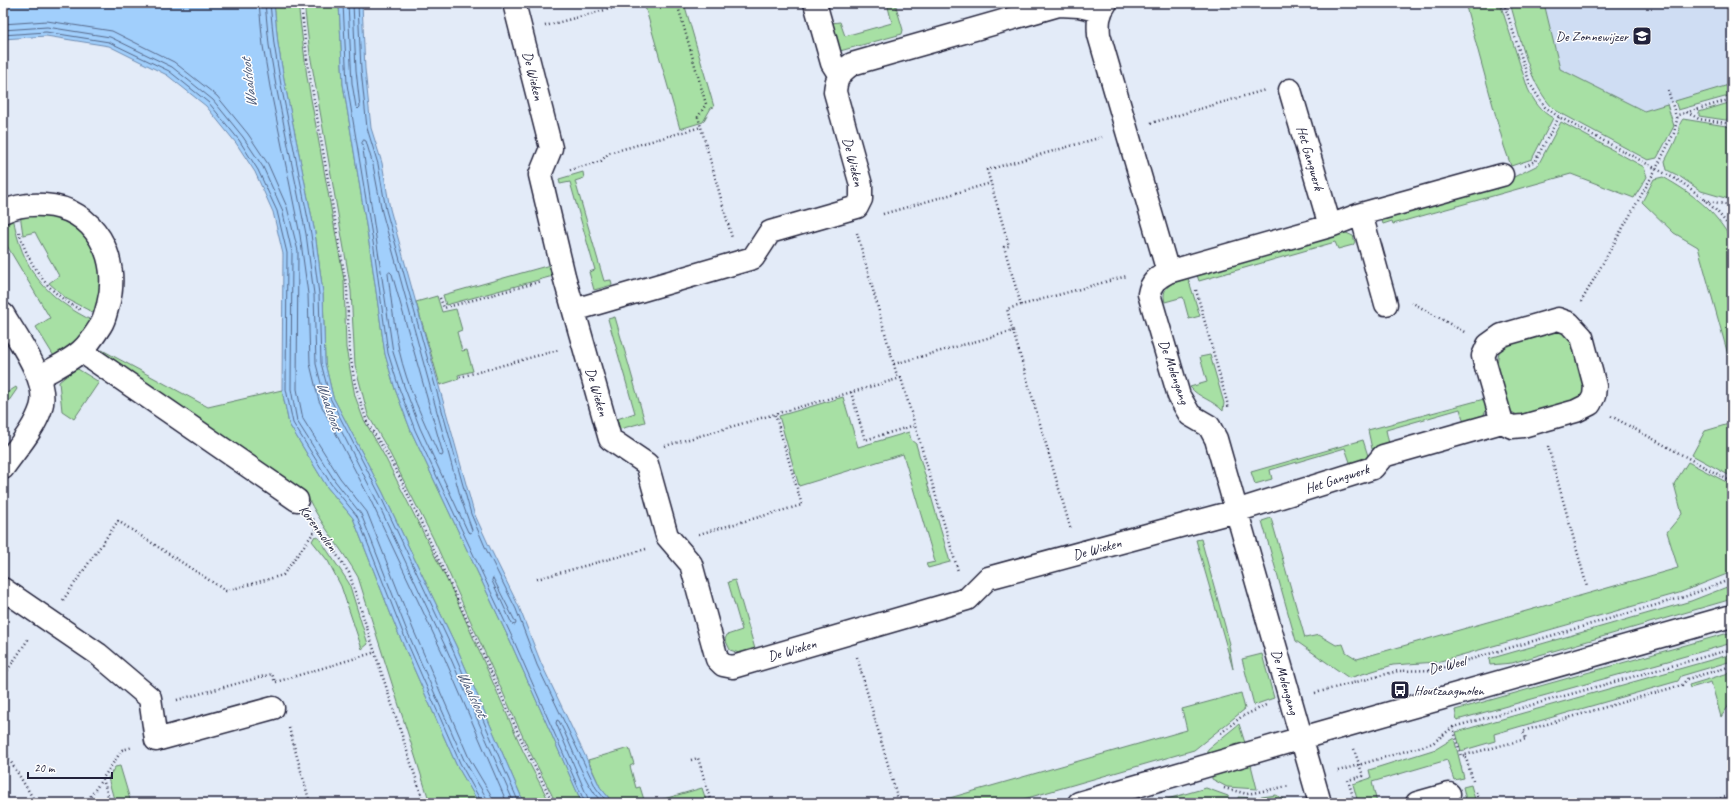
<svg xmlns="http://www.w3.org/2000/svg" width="1735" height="806" viewBox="0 0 1735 806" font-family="Caveat,sans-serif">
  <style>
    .built { fill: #cfddf3 }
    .green { fill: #a7e0a4; stroke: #648170 }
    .water { fill: #a1cffc; stroke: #6e8aaf }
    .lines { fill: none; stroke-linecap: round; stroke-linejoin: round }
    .shore { stroke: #556788; stroke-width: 1 }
    .minor-casing { stroke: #22223b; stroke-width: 25 }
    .path { stroke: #22223b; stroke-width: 2.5; stroke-dasharray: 1 3; stroke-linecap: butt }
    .minor { stroke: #fff; stroke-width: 22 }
    .labels { text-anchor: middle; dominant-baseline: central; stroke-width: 3; stroke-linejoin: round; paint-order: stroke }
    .poi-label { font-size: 14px; fill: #22223b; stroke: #fff; text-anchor: end }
    .street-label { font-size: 14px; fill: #22223b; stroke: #fff }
    .water-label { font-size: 15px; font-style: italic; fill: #485675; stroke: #fff }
  </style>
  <rect width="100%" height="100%" fill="#e3ebf8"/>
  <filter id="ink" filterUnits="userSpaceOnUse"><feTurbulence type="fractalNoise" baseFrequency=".025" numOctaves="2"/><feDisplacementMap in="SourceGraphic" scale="8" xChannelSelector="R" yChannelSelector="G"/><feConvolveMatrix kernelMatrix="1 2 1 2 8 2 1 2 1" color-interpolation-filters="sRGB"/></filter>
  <g filter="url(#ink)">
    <!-- built -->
    <path class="built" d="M1544,3h188v81l-88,27 -84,-42z"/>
    <!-- green -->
    <path class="green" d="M274,3h24l9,74 37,203 2,68 9,48 8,22 22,39 69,137 69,157 27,52h-26l-68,-157 -73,-153 -50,-96 -8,-34 -2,-70 -8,-60 -30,-148 -7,-41z
      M304,3h35l4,81 27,165 15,105 10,35 16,42 99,210 72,162h-26l-28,-55 -95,-210 -47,-92 -18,-31 -13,-50 -4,-74 -4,-25 -37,-212z
      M644,3h40l30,104 -3,1 -8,14 -23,7z
      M887,3h8l8,27 -1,4 -62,17 -4,-3 -5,-25 9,-1 5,14 47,-13z
      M1465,3h35l28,86c6,12 13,23 25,29l-21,41 -21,7 -7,-20z
      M1510,3h34l16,66 84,42 23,-7 7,22 -17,32 -9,2 -93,-50c-26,-24 -35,-74 -45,-107z
      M1732,84v11l-54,15 -3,-9z
      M1732,102v19l-33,-5v-4z
      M1683,119l49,8v73l-31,-9 -22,-15 -12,-6 -2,-9c4,-8 10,-18 13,-27 1,-7 1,-10 5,-15z
      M1561,122l83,45 3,10 -13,21 -63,-24 -178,50 -1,-3 -9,3 -2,-7 125,-36 32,-16z
      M583,172l1,6 -9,3 29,100 7,-1 1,5 -18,5 -5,-18 6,-2 -25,-88 -10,2 -1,-5z
      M1663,177c30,17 52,33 69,64v128l-34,-122 -24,-14 -32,-31 12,-23z
      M31,212l45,11 27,37 -5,55 -31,-16 -18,-16 10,-7 -21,-38 -3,-6 -12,3 -3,-21z
      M13,216c8,53 34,83 82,106l-15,20 -25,16 -19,-31 14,-9 -47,-79v-17z
      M1344,232l9,4 2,6 -2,3 -15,4 -3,-7 -136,39 -2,-6z
      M550,265l3,11 -107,29 -3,-10z
      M1188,278l12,38 -11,3 -6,-22 -18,5c-5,-17 10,-20 23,-24z
      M437,296l5,16 14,-3 6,21 -5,2 5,19 5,-1 6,21 -15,4 1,4 -19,6 -24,-83z
      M615,317l30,105 -25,7 -3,-10 18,-6 -27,-94z
      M1560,329l11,10 15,52 -4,7 -63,18 -9,-5 -13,-48 3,-17z
      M102,350l106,57 74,-17 7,34 38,63 26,31 46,117 57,129 23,39h-49l-72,-226c-16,-28 -37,-52 -51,-81l-209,-140z
      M1210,355l14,48 -1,8c-10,-11 -24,-13 -33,-24l17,-5 -7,-25z
      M76,368l23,14 -25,37 -12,-8 -3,-29z
      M16,387l1,2 -11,16 -3,-1v-14l2,4z
      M843,397l15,50 51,-15 2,8 5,4 34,118 -22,6 -2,-4 9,-2 -32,-108 -104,32 -20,-70z
      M1484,399l3,10 -4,7 -19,7 -4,-14 -74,21 3,14 -17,5 -4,-19z
      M1732,423v54l-40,-22 13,-24z
      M1363,440l6,19 -18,6 -6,-17 -75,22 2,9 -17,5 -4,-12z
      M1688,462l44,23v87l-53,21 -242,69 -44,3 -44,13 -53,-37 -34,-120 9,-3 34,120 14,-3 17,10 7,-1 3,8 11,7 321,-91 -11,-36 15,-18 -8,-30z
      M315,536l4,2 30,45 19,61 -6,5 -21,-63 -13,-25 -16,-20z
      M1201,539l29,105 -1,1 4,24 -37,-129z
      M735,580l20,69 -13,5 -12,-4 -5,-11 2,-4 15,-5 -14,-48z
      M1732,585v14l-220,64 -22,2 -1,-6 202,-58z
      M1732,632v11l-275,77 -2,-10z
      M1262,654l12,44 -20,7 -12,-46z
      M1732,654v7l-51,15 -3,5 -184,53 1,7 -34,10 -5,-19z
      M1732,672v29l-11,16 -10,-35 -21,6 -1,-3z
      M1241,693l4,16 -51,41 -184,53h-78l255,-73 -5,-21z
      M1239,724l6,19 -39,11 2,-5z
      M1454,738l10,40 -10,2 -7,-20 -75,22 5,21h-19l-5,-19 18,-6 -2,-8 67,-21z
      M629,748l5,16 -4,2 6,22 4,-1 5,16h-32l-13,-16 -12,-27z
      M1251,765l6,24 -30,-2 -15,-8v-3z
      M120,766l11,37h-16l-7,-25 7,-11z
      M1471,785l5,18h-21l11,-3 -3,-13z
      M702,788l5,15h-57z
      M1206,788l22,8 2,7h-77z
      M1276,795l15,8h-52l-1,-6 16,1z"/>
    <!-- water -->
    <path class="water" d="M3,3h271l4,41 7,41 30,148 8,60 2,70 8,34 50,96 73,153 68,157h-45l-23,-39 -57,-129 -46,-117 -26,-31 -38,-63 -7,-34 1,-136 -10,-42 -18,-40 -19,-29 -30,-37 -39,-31 -58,-29 -63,-10 -43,3z
      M339,3h23l3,66 6,59 11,35 8,46 84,304 16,35 29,59 22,56 59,124 13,16h-31l-72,-162 -99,-210 -16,-42 -10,-35 -15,-105 -27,-165z"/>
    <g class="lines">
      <!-- shore -->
      <path class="shore" d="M259,3l4,43 7,41 30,148 8,59 2,70 9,37 51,98 72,153 65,151
        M265,3l4,42 7,41 30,148 8,60 2,70 9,35 50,98 72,153 67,153
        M270,3l4,41 7,41 30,149 8,60 2,69 9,35 50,97 72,153 67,155
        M343,3l4,81 27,164 14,105 11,35 16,42 98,209 72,164
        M348,3l4,80 4,24 2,2 2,-2 -4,-37 -3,-67
        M358,3l3,67 6,58 11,36 8,46 85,304 15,35 30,60 21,56 59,123 12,15
        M3,24l44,-3 65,10 62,31 43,34 31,38 20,30 19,43 11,44 -1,138 6,30 37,59 27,34 46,117 56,129 22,37 2,8
        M3,30l44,-3 63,10 62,30 41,33 30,37 20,30 19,42 10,43 -1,137 6,32 38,60 26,33 46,117 57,129 22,37 1,6
        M3,35l43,-3 63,10 60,29 40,32 30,37 19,30 19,41 10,42 -1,136 7,34 38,61 26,32 46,117 57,130 22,40
        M364,140l2,1 7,24 9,47 79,287 11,31 -1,3 -3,-1 -48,-104 -16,-42 -11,-34 -31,-209z
        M390,272l2,2 51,180 -1,2 -3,-1c-15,-33 -32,-69 -40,-105 -5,-25 -8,-51 -11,-76z
        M493,578l23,45 -1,2 -3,-1 -20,-43z
        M590,803l-34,-80 1,-3 2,1c14,27 23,59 43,82"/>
      <defs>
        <path id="minor" d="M514,3l37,145 -11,27 24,101 46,163 37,25 20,72 24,28 26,95 6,6 10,2 234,-68 21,-21 248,-67 137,-43 10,-12 119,-34 10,5 11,-1 53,-15 14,-7 4,-8 1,-10 -13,-49 -13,-14 -11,-4 -56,16 -14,10 -5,11 19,66
          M815,3l17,60 7,11
          M1106,3c-8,11 -8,20 -7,32l69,237c-11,6 -17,10 -19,22l30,102 11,19 19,11 7,13 104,364
          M1290,90l40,136
          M3,212c12,-6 27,-8 41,-7 51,3 77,53 64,100 -2,6 -3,14 -7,20 -5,8 -13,20 -20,26 -12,11 -29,18 -42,26
          M1361,214l25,90
          M1168,272l162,-46 31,-12 141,-39
          M574,310l179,-52 17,-26 87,-25 4,-8v-14l-26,-93c1,-14 5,-20 17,-28l207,-59 20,1 22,5
          M3,314c13,23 47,67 38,94 -7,22 -25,41 -38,60
          M81,351l216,149
          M3,589l95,65 52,44 6,42 117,-32
          M1079,803l223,-65 430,-122
          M1417,803l32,-9"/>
      </defs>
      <!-- minor casing -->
      <use href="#minor" class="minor-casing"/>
      <!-- path -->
      <path class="path" d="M301,3l6,56 40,230 2,58 6,37 12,38 20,32 15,28 80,170 38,85 33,66
        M677,3l29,101 -8,13 3,10
        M1504,3l26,81 15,23 14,10 122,65c19,13 41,30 51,51
        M545,26l86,-23
        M1668,90l9,30
        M1687,112l12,7 33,5
        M1151,123l114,-33
        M1525,166l10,-5 24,-44
        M570,170l31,-9 8,-8 92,-26 31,111
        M1705,200l27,6
        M883,214l108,-31
        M19,232c10,34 30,62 62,78
        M857,233l41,146
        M1196,290l33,119
        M440,298l4,10 95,-26
        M1411,302l55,31
        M1581,302l75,-133 18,-36 4,-18 54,-16
        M1021,305l-17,-58 5,-1 -22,-76 115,-33
        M1013,331l58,199
        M894,364l119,-33 -6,-22 120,-33
        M460,377l98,-27
        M851,392l14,48 50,-15
        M1611,416l121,66
        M665,446l110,-32
        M1548,446l39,141
        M313,519l36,54 75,230
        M699,534l103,-29 -27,-91 126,-36 57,193
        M537,579l109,-30
        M63,600l55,-79 108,70 57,-16 36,-50
        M857,657l42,146
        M3,677l26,-39
        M276,682l100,-30
        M1315,693l83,-22 36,-1 253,-74 45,-17
        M177,700l95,-26 3,8
        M1453,727l8,29 4,-1
        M289,728l21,75
        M1221,733l20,-16 25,-12
        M3,749l33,54
        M1354,749l9,27 -15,4 7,23
        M691,760l7,-2 13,45
        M1338,771l95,-28 20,-16 279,-78
        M103,779l7,24
        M1473,781l-8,-26 61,-16 -3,-8 159,-46 5,-6 45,-13
        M1224,788l23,6 42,-8
        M1476,792l3,11
        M86,803l36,-53 11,-3
        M1705,803l27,-8"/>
      <!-- minor -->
      <use href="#minor" class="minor"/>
    </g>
  </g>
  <!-- icons -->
  <defs>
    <symbol id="school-square" viewBox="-11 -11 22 22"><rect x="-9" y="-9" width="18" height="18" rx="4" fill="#22223b" stroke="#fff"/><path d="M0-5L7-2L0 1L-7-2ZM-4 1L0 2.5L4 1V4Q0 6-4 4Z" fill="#fff"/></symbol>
    <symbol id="bus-square" viewBox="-11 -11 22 22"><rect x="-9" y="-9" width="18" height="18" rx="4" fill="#22223b" stroke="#fff"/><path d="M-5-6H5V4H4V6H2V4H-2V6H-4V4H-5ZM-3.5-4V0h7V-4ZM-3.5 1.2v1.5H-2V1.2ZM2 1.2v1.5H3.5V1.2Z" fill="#fff"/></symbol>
  </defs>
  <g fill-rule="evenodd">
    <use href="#school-square" x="1631" y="25" width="22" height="22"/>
    <use href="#bus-square" x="1389" y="679" width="22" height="22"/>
  </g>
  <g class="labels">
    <!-- poi labels -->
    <g class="poi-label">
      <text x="1628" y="36">De Zonnewijzer</text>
      <text x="1414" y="690" text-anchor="start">Houtzaagmolen</text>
    </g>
    <!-- street labels -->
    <g class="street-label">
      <text transform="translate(533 76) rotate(76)">De Wieken</text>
      <text transform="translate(1310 158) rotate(74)">Het Gangwerk</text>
      <text transform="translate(853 162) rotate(76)">De Wieken</text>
      <text transform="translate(1174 372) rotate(71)">De Molengang</text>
      <text transform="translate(597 392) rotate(74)">De Wieken</text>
      <text transform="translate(1337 479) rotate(-18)">Het Gangwerk</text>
      <text transform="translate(318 528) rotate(53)">Korenmolen</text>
      <text transform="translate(1097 549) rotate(-15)">De Wieken</text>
      <text transform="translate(792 650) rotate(-16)">De Wieken</text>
      <text transform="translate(1447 665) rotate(-13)">De Weel</text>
      <text transform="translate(1285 682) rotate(74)">De Molengang</text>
    </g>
    <!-- water labels -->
    <g class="water-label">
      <text transform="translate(249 83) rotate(-97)">Waalsloot</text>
      <text transform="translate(329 406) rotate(71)">Waalsloot</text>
      <text transform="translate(472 694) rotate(64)">Waalsloot</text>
    </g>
  </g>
  <!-- margin -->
  <rect width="1735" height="806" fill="none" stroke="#fff" stroke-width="16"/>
  <rect x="8" y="8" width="1719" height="790" fill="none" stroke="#22223b" stroke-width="1.5" filter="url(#ink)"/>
  <!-- scale -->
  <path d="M28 772v6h84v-6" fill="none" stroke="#22223b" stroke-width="2"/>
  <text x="34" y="772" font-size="12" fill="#22223b" stroke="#ffffff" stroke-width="3" paint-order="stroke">20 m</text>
</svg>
